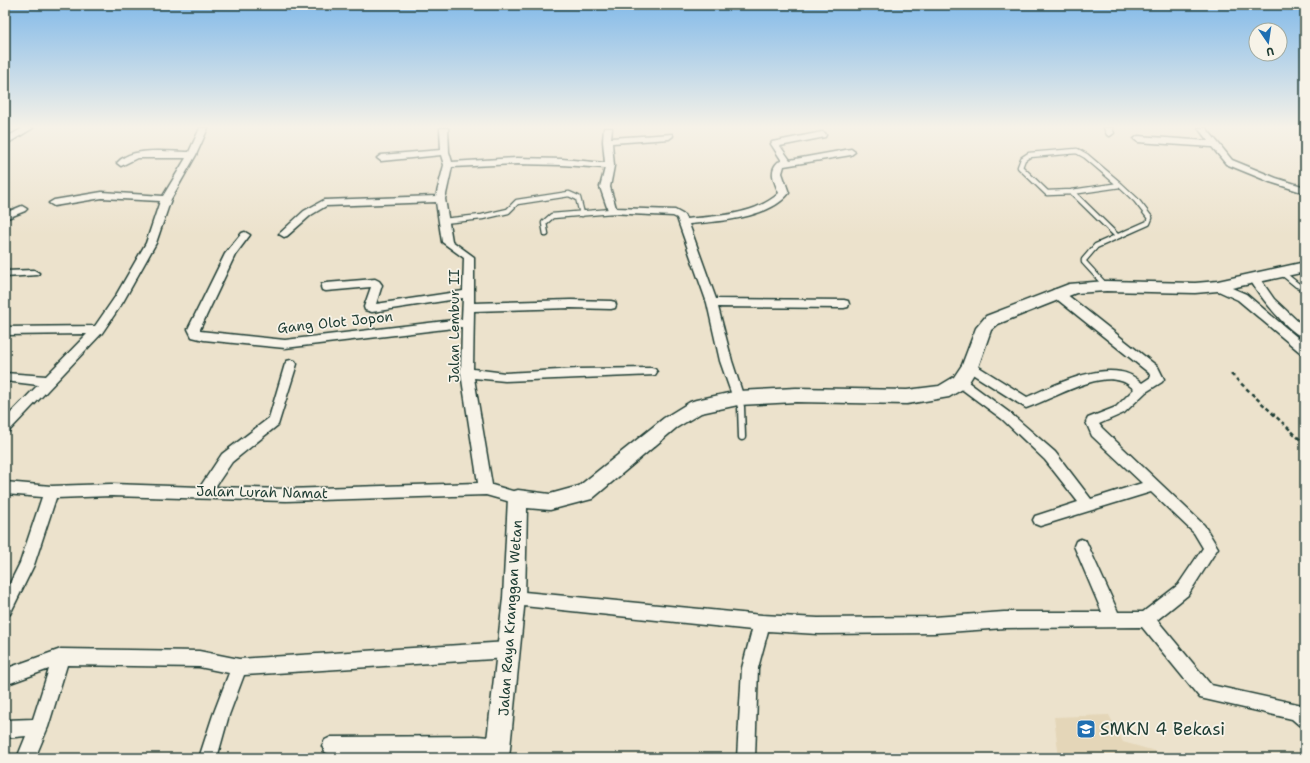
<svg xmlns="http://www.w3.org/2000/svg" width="1310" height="763" viewBox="0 0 1310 763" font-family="'Shantell Sans',sans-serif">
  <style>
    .built { fill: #e4d6b8 }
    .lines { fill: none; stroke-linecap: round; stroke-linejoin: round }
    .lane-far1-casing { stroke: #1f3d34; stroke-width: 7 }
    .lane-casing { stroke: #1f3d34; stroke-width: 9 }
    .street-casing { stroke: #1f3d34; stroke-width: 3 }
    .secondary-casing { stroke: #1f3d34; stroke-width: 3 }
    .path { stroke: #1f3d34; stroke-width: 2.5; stroke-dasharray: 4 3; stroke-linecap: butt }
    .lane-far1 { stroke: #f7f3e8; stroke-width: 4.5 }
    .lane { stroke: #f7f3e8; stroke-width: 6 }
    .street { fill: #f7f3e8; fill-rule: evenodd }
    .secondary { fill: #f7f3e8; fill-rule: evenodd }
    .labels { text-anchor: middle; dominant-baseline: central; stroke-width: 3.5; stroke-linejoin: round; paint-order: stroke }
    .street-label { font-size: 14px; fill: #1f3d34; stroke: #f7f3e8 }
    .near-poi-label { font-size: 17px; fill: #1f3d34; stroke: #f7f3e8; text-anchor: start }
  </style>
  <rect width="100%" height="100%" fill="#ece2cc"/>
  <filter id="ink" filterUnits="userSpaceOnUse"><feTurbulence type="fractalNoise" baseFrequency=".025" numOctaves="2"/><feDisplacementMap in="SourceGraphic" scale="8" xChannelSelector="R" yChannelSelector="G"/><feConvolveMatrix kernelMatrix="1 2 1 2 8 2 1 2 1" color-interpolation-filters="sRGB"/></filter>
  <g filter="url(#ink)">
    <!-- built -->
    <path class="built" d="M1109,715l14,27 32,9 2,7h-98l-5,-41z"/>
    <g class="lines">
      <defs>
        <path id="lane-far1" d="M1077,151l9,5 34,29 -48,7 -25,1 -27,-26 3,-8 6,-4z
          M1072,192l45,44
          M443,221l39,-4 26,-6 9,-9 52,-8 9,4 4,16
          M546,234l-2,-11 8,-7 60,-5
          M1281,272l16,13 8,3
          M1106,286l-22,-24v-2l12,-14 52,-23 2,-5 -14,-18 -16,-15"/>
        <path id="lane" d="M738,398l3,9 1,30"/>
        <path id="street" d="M23,128h10l-28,17v-7z
          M200,128h8l-12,27 -25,44 -15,44 -33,59 -21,31 -93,98 -4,1v-13l33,-34 -33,-4v-8l41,3 41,-42 -82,1v-8l90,-1 20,-29 31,-54 14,-42 -58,-3 -48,8 -5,-3 5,-3 48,-8 61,4 23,-38h-49l-16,8 -4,-3c14,-17 52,-11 72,-11z
          M440,128h8l1,24 3,10 65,-4 45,1 43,4 -2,-22 1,-13h8l-1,10 61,-4 1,2 -4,3 -57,4 2,23 -4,21 6,21 59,2 9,5 2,4c30,-3 70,-4 93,-26 -4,-10 -11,-22 -1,-31l4,-1 -11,-17 1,-2 50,-10 3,1 1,2 -1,2 -45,9 10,14 61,-11 4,3 -4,3 -67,11 -2,7 7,20c-19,25 -71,29 -100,31l27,75 128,1 4,1 1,3 -1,3 -4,1 -126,-1 14,54 12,37 -2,3 -4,2 -4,-2 -14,-40 -13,-58 -30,-85 -4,-2 -64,-3 -9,-26 5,-19 -43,-3 -45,-1 -65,3 -7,32 7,42 22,16v46l97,-3 40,1 4,1 1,3 -1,3 -4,1 -40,-1 -97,3 -1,58 32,4 73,-4 73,-1 4,1 2,3 -2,3 -150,6 -31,-3 18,107 31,9 2,4 -2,4 -5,2 -32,-9 -200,6 -175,-5 -55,2 -22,67 -24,49 -5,2v-23l15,-30 22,-66 -37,-3v-12l46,4 60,-2 89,3 22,-33 47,-36 16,-54 2,-3 4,-1 4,1 2,3 -19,61 -46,37 -17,25 71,2 192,-6 -17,-110 1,-46 -177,21 -81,-8 -12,-3 -4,-8 37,-75 17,-21 3,-1 5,3 -15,20 -35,74v2l85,9 177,-21 1,-21 -91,14 -7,-2 -1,-3 7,-20 -45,4 -4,-1 -1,-3 1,-3 4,-1 49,-4 4,2 3,4 -6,19 87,-13 1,-33 -22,-16 -6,-40 -110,4 -15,9 -24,21 -3,1 -5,-3 25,-23 20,-11 112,-4 8,-31 -3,-10 -60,6 -4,-3 4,-3 60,-5z
          M1104,128h8l2,5 -4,3 -3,-1z
          M1198,128h8l26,32 44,18 29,9v6l-35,-11 -44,-18 -14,-17 -74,-5 -4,-3 4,-3 70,5z
          M22,206l5,3 -2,2 -20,8v-6z
          M34,270l5,3 -1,2 -33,2v-6z
          M1254,275l4,1 16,23 31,29v10c-17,-5 -47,-44 -56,-60z
          M1218,282l28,12 59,50v10l-4,-1 -63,-53 -24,-11 -1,-3 1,-3z
          M1057,289l4,1 97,77 6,12 -2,3 -16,10 -22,21 -25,11 3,4 102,97 14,23 -30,47 -31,25 54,65 91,20 3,3v19l-6,-2 -7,-6 -92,-21 -58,-71 -138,1 -70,5 -116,1 -50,-3 -10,37 -3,90h-18l5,-90 10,-38 -238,-25 -5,-2 -3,-5 3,-5 5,-2 248,24 56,3 116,-1 70,-5h98l-28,-66 2,-5 5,-2 5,2 32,71h25l35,-27 25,-37 -9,-15 -43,-41 -111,34 -5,-2 -2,-4 2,-4 43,-14 -33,-42 -43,-41 -46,-34 -2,-3 2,-3 4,-2 4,2 46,34 45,39 36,47 51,-16 -50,-47 -6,-14 2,-4 28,-11 18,-18c-4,-3 -8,-7 -13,-8 -26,-9 -70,19 -95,27l-60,-38 -2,-3 2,-3 4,-1 4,1 53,33c26,-11 65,-31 94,-25 8,1 15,6 21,11l9,-6 -2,-4 -96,-77 -1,-3 1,-3z
          M508,642l6,2 2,6 -2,6 -6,2 -264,17 -15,40 -12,43h-18l14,-43 16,-42 -30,-6 -132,-2 -19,62 -13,31h-18l9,-22 -21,2v-18l28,-1 16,-50 -44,16v-16l56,-20 138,2 40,8z
          M478,736l21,2 6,3 3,6 -3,6 -6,3 -21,-2 -147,1 -6,-3 -3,-6 3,-6 6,-3z"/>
        <path id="secondary" d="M1305,262v10l-87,19 -23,2 -89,-2 -30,2 -78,31 -7,6 -13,37 -12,20 -17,10 -42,7 -111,-2 -58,3 -37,8 -25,15 -84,71 -42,11 -23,-2 -2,90 -16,160h-24l18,-160 5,-100 3,-6 7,-2 32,4 29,-8 85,-68 26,-16 6,-2 42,-9 58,-3 111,2 32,-4 15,-9 8,-12 14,-37 10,-12 83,-32 37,-3 89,2 23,-2z"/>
      </defs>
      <!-- lane-far1 casing -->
      <use href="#lane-far1" class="lane-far1-casing"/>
      <!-- lane casing -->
      <use href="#lane" class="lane-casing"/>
      <!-- street casing -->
      <use href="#street" class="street-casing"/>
      <!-- secondary casing -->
      <use href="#secondary" class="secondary-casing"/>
      <!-- path -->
      <path class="path" d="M1231,374l74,70"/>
      <!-- lane-far1 -->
      <use href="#lane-far1" class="lane-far1"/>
      <!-- lane -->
      <use href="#lane" class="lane"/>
      <!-- street -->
      <use href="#street" class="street"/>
      <!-- secondary -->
      <use href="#secondary" class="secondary"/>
    </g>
  </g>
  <!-- sky -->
  <linearGradient id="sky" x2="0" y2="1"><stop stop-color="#83bae9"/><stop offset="0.54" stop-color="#f6f2e8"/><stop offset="1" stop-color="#f6f2e8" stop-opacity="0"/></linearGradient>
  <rect width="1310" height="235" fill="url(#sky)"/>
  <!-- icons -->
  <defs>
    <symbol id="school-square" viewBox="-11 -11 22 22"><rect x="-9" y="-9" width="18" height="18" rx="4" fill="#1f6fb2" stroke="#f7f3e8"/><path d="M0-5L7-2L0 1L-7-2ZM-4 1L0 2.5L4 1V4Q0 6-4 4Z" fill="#fff"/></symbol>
  </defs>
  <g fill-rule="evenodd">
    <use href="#school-square" x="1075" y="718" width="22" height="22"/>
  </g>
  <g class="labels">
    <!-- street labels -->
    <g class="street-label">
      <text transform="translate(335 322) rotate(-6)">Gang Olot Jopon</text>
      <text transform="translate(454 326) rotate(-90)">Jalan Lembur II</text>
      <text transform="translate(262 492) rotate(1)">Jalan Lurah Namat</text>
      <text transform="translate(510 618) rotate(-86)">Jalan Raya Kranggan Wetan</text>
    </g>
    <!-- near-poi labels -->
    <g class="near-poi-label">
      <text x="1100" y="729">SMKN 4 Bekasi</text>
    </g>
  </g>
  <!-- margin -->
  <rect width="1310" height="763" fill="none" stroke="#f7f3e8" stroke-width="20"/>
  <rect x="10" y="10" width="1290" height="743" fill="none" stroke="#1f3d34" stroke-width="1.5" filter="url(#ink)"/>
  <!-- north arrow -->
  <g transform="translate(1268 42) rotate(167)"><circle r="19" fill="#f7f3e8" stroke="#a1aaa0"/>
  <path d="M0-3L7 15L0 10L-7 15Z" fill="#1f6fb2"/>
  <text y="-6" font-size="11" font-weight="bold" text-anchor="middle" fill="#1f3d34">U</text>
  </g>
</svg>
